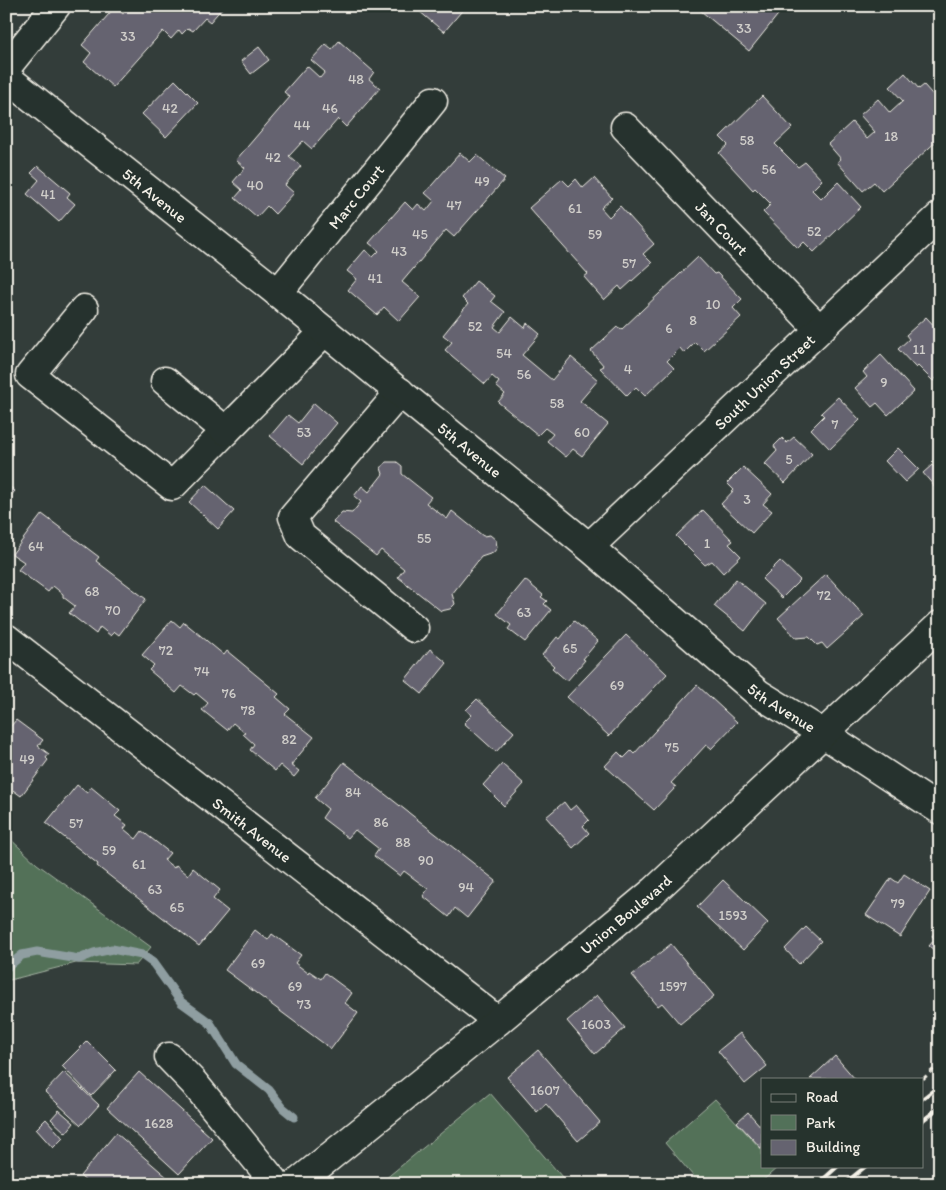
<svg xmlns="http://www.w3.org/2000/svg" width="946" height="1190" viewBox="0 0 946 1190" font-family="Itim,sans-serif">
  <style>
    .green { fill: #527159; stroke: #a3b1a0 }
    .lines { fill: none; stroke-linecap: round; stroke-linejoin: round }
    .stream { stroke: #8f9ea1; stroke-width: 9 }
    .building { fill: #656370; stroke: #f4f1e8 }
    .minor-casing { stroke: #f4f1e8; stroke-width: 31 }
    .major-casing { stroke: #f4f1e8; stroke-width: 31 }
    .path { stroke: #f4f1e8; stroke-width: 3; stroke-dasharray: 5 4; stroke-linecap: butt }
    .minor { stroke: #26332d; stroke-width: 28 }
    .major { stroke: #26332d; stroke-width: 28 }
    .rail { stroke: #f4f1e8; stroke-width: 4 }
    .labels { text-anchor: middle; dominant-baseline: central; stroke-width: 5; stroke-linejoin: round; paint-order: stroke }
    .number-label { font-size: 14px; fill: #d0ceca }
    .street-label { font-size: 16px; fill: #f4f1e8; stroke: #26332d }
  </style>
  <rect width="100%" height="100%" fill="#333d3a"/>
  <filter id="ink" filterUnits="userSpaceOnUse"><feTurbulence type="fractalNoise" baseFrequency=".02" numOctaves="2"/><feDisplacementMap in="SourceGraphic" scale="10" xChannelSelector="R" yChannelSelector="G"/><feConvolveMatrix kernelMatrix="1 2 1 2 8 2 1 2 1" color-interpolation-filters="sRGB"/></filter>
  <g filter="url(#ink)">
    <!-- green -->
    <path class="green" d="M6,835l31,29 114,83 -15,18 -60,-2 -70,18z
      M490,1093l78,91h-189z
      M715,1099l47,51v16l16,1 -19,17h-59l-35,-41z"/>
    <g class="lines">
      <!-- stream -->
      <path class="stream" d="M6,968l16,-13 15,-3 42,7 15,-6 18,-4 30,6 11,8 28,39 29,21 26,41 33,26 14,18 11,9"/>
    </g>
    <!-- building -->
    <path class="building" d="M130,6h94l-14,16 -5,-4 -12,13 -5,-3 -6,6 -3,-4 -8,9 -8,-8 -50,56 -29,-25 7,-9 -9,-8 33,-38 8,7z
      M413,6h53l-22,26z
      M695,6h90l-36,45z
      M339,41l35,31 -5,7 11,9 -34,39 -8,-8 -26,30 -9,-8 -14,15 12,10 -16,19 9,8 -19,21 -8,-8 -10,11 -22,-19 7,-8 -9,-8 12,-14 -9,-8 54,-63 -6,-5 23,-26 13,12 5,-6 -14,-12 15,-16 6,5z
      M259,47l10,13 -18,14 -10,-13z
      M905,73l14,16 5,-4 16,18v35l-58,53 -8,-9 -11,9 -26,-29 4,-3 -13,-15 24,-22 15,17 8,-7 -15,-17 18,-16 12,14 13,-12 -13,-14z
      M175,80l23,23 -32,34 -24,-23z
      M762,96l30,32 -17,16 23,23 7,-5 17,18 -10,10 9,9 17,-17 23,25 -47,45 -10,-10 -6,6 -35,-36 8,-8 -16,-16 -2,2 -34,-37 9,-8 -8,-8z
      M460,153l10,9 7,-7 28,24 -51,58 -8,-7 -44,52 18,15 -21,24 -15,-14 -7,8 -29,-25 9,-11 -10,-8 18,-21 8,7 6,-6 -10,-8 36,-41 8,8 5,-6 8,7 8,-10 -9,-8z
      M38,166l32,27 -3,4 8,7 -16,18 -32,-28 12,-14 -8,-7z
      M594,178l18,20 -11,10 8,9 11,-11 34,38 -11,10 9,9 -30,27 -3,-4 -15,14 -20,-23 4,-3 -59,-66 33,-29 7,7 7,-7 7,9z
      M698,257l16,17 3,-1 25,26 -9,9 8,9 -37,34 -9,-9 -11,11 -4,-5 -13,13 7,7 -29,28 -9,-9 -9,9 -27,-28 4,-2 -13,-15 26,-24 5,2z
      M476,281l19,15 -4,5 14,11 -11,15 6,5 12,-15 13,11 2,-5 13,11 -18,21 30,25 19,-23 27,23 -18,21 28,23 -26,32 -9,-7 -7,8 -19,-16 6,-7 -8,-6 -7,7 -40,-33 7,-8 -9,-8 3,-4 -7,-6 -7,8 -40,-34 7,-8 -9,-7 25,-31 -6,-6z
      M926,317l14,15v16l-2,2 2,1v24l-7,6 -15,-15 -2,2 -18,-19 11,-10 -3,-4z
      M881,355l33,36 -26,24 -11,-12 -5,4 -17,-19 12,-11 -4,-5z
      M838,397l22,23 -30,29 -19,-20 13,-13 -3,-3z
      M314,403l23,20 -34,41 -33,-28 18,-21 10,8z
      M794,437l18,17 -27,29 -20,-19 12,-13 -3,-5 8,-8 5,5z
      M898,448l21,21 -14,13 -20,-21z
      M386,462h11l5,4v8l29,23 -5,6 21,16 5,-8 31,25 7,-1 6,5 1,8 -4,5 -12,4 -29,37 3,10 -5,5 -9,2 -43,-34 6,-8 -23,-19 -5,6 -43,-34 9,-10 10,1 9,-11 -7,-6 8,-10 7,6 14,-18 -2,-6z
      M932,465l8,8v10l-5,4 -12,-14z
      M743,467l29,27 -9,10 9,7 -20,22 -31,-29 13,-14 -7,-7z
      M6,483l9,8 -9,10z
      M205,485l29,26 -16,18 -29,-27z
      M703,510l30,31 -4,3 12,12 -18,17 -11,-12 -7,4 -29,-29z
      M42,514l57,43 -3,4 50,38 -27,36 -4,-3 -4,4 -11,-9 -4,7 -27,-21 6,-7 -12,-9v-3l-10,-8 -5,6 -30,-22 6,-8 -12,-8z
      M780,561l20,19 -18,18 -20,-19z
      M826,574l38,42 -37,33 -5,-6 -5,2 -8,-8 -13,1 -18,-20z
      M736,579l30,25 -21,27 -31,-25z
      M525,580l18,15 -2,2 6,4 -3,3 7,6 -26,32 -17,-13 3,-4 -14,-11z
      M172,620l8,7 4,-5 40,33 3,-4 52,43 -3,3 14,12 -5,5 29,23 -23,28 8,6 -5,6 -14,-12 -5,6 -25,-21 4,-6 -11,-10 2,-1 -12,-10 -6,7 -25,-20 6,-7 -12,-10 -2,2 -12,-9 -6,7 -27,-23 5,-5 -12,-10z
      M574,621l24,20 -15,18 2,1 -18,21 -15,-13 2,-2 -12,-11 15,-18 3,2z
      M626,635l41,39 -58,62 -42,-39z
      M430,649l17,14 -25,31 -17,-14z
      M697,685l40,37 -26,27 -5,-4 -35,38 5,4 -22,23 -49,-44 13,-14 6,6 7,-7 3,3z
      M477,699l37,33 -18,20 -32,-29 8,-8 -6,-5z
      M16,720l27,20 -5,6 11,8 -3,4 2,2 -27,36 -15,-11v-63l5,4z
      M344,762l152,119 -29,37 -12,-10 -6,9 -26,-21 5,-7 -24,-18 -4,5 -26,-20 5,-7 -24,-19 -7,8 -26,-20 6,-9 -13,-11z
      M502,764l22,20 -20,22 -21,-21z
      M77,785l10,8 4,-6 29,24 -5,5 12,9 -3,4 12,10 6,-8 28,22 -6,7 10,8 2,-3 12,10 5,-7 27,22 -7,9 15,12 -29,35 -102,-80 1,-2 -52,-41z
      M564,802l6,8 6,-5 13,15 -6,6 6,7 -16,15 -27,-31z
      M904,874l26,17 -30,46 -34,-22 25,-37 7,5z
      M723,880l45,43 -25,27 -46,-43z
      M806,927l15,14 -22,23 -14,-15z
      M939,927l1,1v27l-11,-9 6,-7 -3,-3z
      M255,930l13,10 4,-6 29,21 -6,8 13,10 1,-2 12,8 4,-6 27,20 -7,10 13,10 -27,36 -106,-79z
      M671,944l43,52 -34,28 -18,-21 -4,3 -26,-31z
      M597,995l28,33 -30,26 -28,-33z
      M740,1033l27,33 -22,18 -27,-33z
      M87,1041l29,29 -25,26 -29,-30z
      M538,1050l62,72 -22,19 -32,-37 -9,8 -30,-35z
      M835,1056l20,23h-45z
      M64,1072l35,33 -18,20 -36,-33z
      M139,1072l73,66 -33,36 -72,-66z
      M59,1110l15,13 -8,10 -15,-14z
      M748,1112l14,16v21l-25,-27z
      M46,1119l17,19 -10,10 -17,-19z
      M116,1133l59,51h-86l-9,-8z"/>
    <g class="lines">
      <defs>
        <g id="minor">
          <path d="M6,68l50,-62"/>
          <path id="s1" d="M625,127l194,202"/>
          <path id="s2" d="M278,293l155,-192"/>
          <path d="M84,309l-54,66 142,111 54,-55"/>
          <path d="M165,381l61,50 99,-100"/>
          <path d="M400,392l-107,125 8,19 113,92"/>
          <path id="s3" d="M589,547l351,-331"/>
          <path id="s4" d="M6,638l492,383"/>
          <path d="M169,1057l25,26 82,101"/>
        </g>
        <g id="major">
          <path id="s5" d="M6,77l272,216 311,254 170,147 65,40 116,76"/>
          <path id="s6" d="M296,1184l202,-163 156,-130 286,-266"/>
        </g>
      </defs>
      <!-- minor casing -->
      <use href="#minor" class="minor-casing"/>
      <!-- major casing -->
      <use href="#major" class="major-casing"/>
      <!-- path -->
      <path class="path" d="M923,1079l13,-12"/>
      <!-- minor -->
      <use href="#minor" class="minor"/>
      <!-- major -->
      <use href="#major" class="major"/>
      <!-- rail -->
      <path class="rail" d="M922,1099l18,-14
        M922,1121l18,-14
        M818,1184l20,-18
        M844,1184l22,-18"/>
    </g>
  </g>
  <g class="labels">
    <!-- number labels -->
    <g class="number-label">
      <text x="744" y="28">33</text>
      <text x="128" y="36">33</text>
      <text x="356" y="79">48</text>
      <text x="170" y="108">42</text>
      <text x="330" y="108">46</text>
      <text x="302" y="125">44</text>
      <text x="891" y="136">18</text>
      <text x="747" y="140">58</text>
      <text x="273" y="157">42</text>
      <text x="769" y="169">56</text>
      <text x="482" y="181">49</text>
      <text x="255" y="185">40</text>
      <text x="48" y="194">41</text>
      <text x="454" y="205">47</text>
      <text x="575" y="208">61</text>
      <text x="814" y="231">52</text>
      <text x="420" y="234">45</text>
      <text x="595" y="234">59</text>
      <text x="399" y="251">43</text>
      <text x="629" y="263">57</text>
      <text x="375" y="278">41</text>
      <text x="713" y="304">10</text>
      <text x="693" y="320">8</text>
      <text x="475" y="326">52</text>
      <text x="669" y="328">6</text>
      <text x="919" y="349">11</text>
      <text x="504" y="353">54</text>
      <text x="628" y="369">4</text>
      <text x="524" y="374">56</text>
      <text x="884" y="382">9</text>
      <text x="557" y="403">58</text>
      <text x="835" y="424">7</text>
      <text x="304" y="432">53</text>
      <text x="582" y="432">60</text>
      <text x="789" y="459">5</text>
      <text x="747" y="499">3</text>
      <text x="424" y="538">55</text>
      <text x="707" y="543">1</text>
      <text x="36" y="546">64</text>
      <text x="92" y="591">68</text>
      <text x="824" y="595">72</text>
      <text x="113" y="610">70</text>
      <text x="524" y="612">63</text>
      <text x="570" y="648">65</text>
      <text x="166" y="650">72</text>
      <text x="202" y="671">74</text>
      <text x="617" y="685">69</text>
      <text x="229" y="693">76</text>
      <text x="248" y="710">78</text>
      <text x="289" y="739">82</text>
      <text x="672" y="747">75</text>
      <text x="27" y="759">49</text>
      <text x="353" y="792">84</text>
      <text x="381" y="822">86</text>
      <text x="76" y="823">57</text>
      <text x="403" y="842">88</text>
      <text x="109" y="850">59</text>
      <text x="426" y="860">90</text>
      <text x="139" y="864">61</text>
      <text x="466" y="887">94</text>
      <text x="155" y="889">63</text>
      <text x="898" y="903">79</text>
      <text x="177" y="907">65</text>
      <text x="733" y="915">1593</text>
      <text x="258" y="963">69</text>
      <text x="295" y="986">69</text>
      <text x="673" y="986">1597</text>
      <text x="304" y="1004">73</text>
      <text x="596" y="1024">1603</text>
      <text x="545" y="1090">1607</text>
      <text x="159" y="1123">1628</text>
    </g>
    <!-- street labels -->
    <g class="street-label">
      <text stroke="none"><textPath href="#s5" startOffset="190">5th Avenue</textPath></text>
      <text stroke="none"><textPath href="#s2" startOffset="124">Marc Court</textPath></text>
      <text stroke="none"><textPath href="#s1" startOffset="140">Jan Court</textPath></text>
      <text stroke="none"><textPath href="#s3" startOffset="241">South Union Street</textPath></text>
      <text stroke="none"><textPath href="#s5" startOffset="595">5th Avenue</textPath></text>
      <text stroke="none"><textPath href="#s5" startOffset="1000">5th Avenue</textPath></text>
      <text stroke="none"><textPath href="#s4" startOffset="312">Smith Avenue</textPath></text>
      <text stroke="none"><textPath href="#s6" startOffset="426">Union Boulevard</textPath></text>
    </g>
  </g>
  <!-- margin -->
  <rect width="946" height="1190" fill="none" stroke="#26332d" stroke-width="25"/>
  <rect x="12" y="12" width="921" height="1165" fill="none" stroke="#f4f1e8" stroke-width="2" filter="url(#ink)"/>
  <!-- legend -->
  <rect x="761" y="1078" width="162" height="90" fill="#26332d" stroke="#787f78"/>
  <rect x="771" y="1094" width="25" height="8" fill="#26332d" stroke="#787f78"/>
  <text x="806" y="1102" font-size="15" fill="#f4f1e8">Road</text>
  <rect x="771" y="1115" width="25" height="15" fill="#527159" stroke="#787f78"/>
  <text x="806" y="1128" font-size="15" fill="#f4f1e8">Park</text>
  <rect x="771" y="1140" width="25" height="15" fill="#656370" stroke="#787f78"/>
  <text x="806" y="1152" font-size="15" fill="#f4f1e8">Building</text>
</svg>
